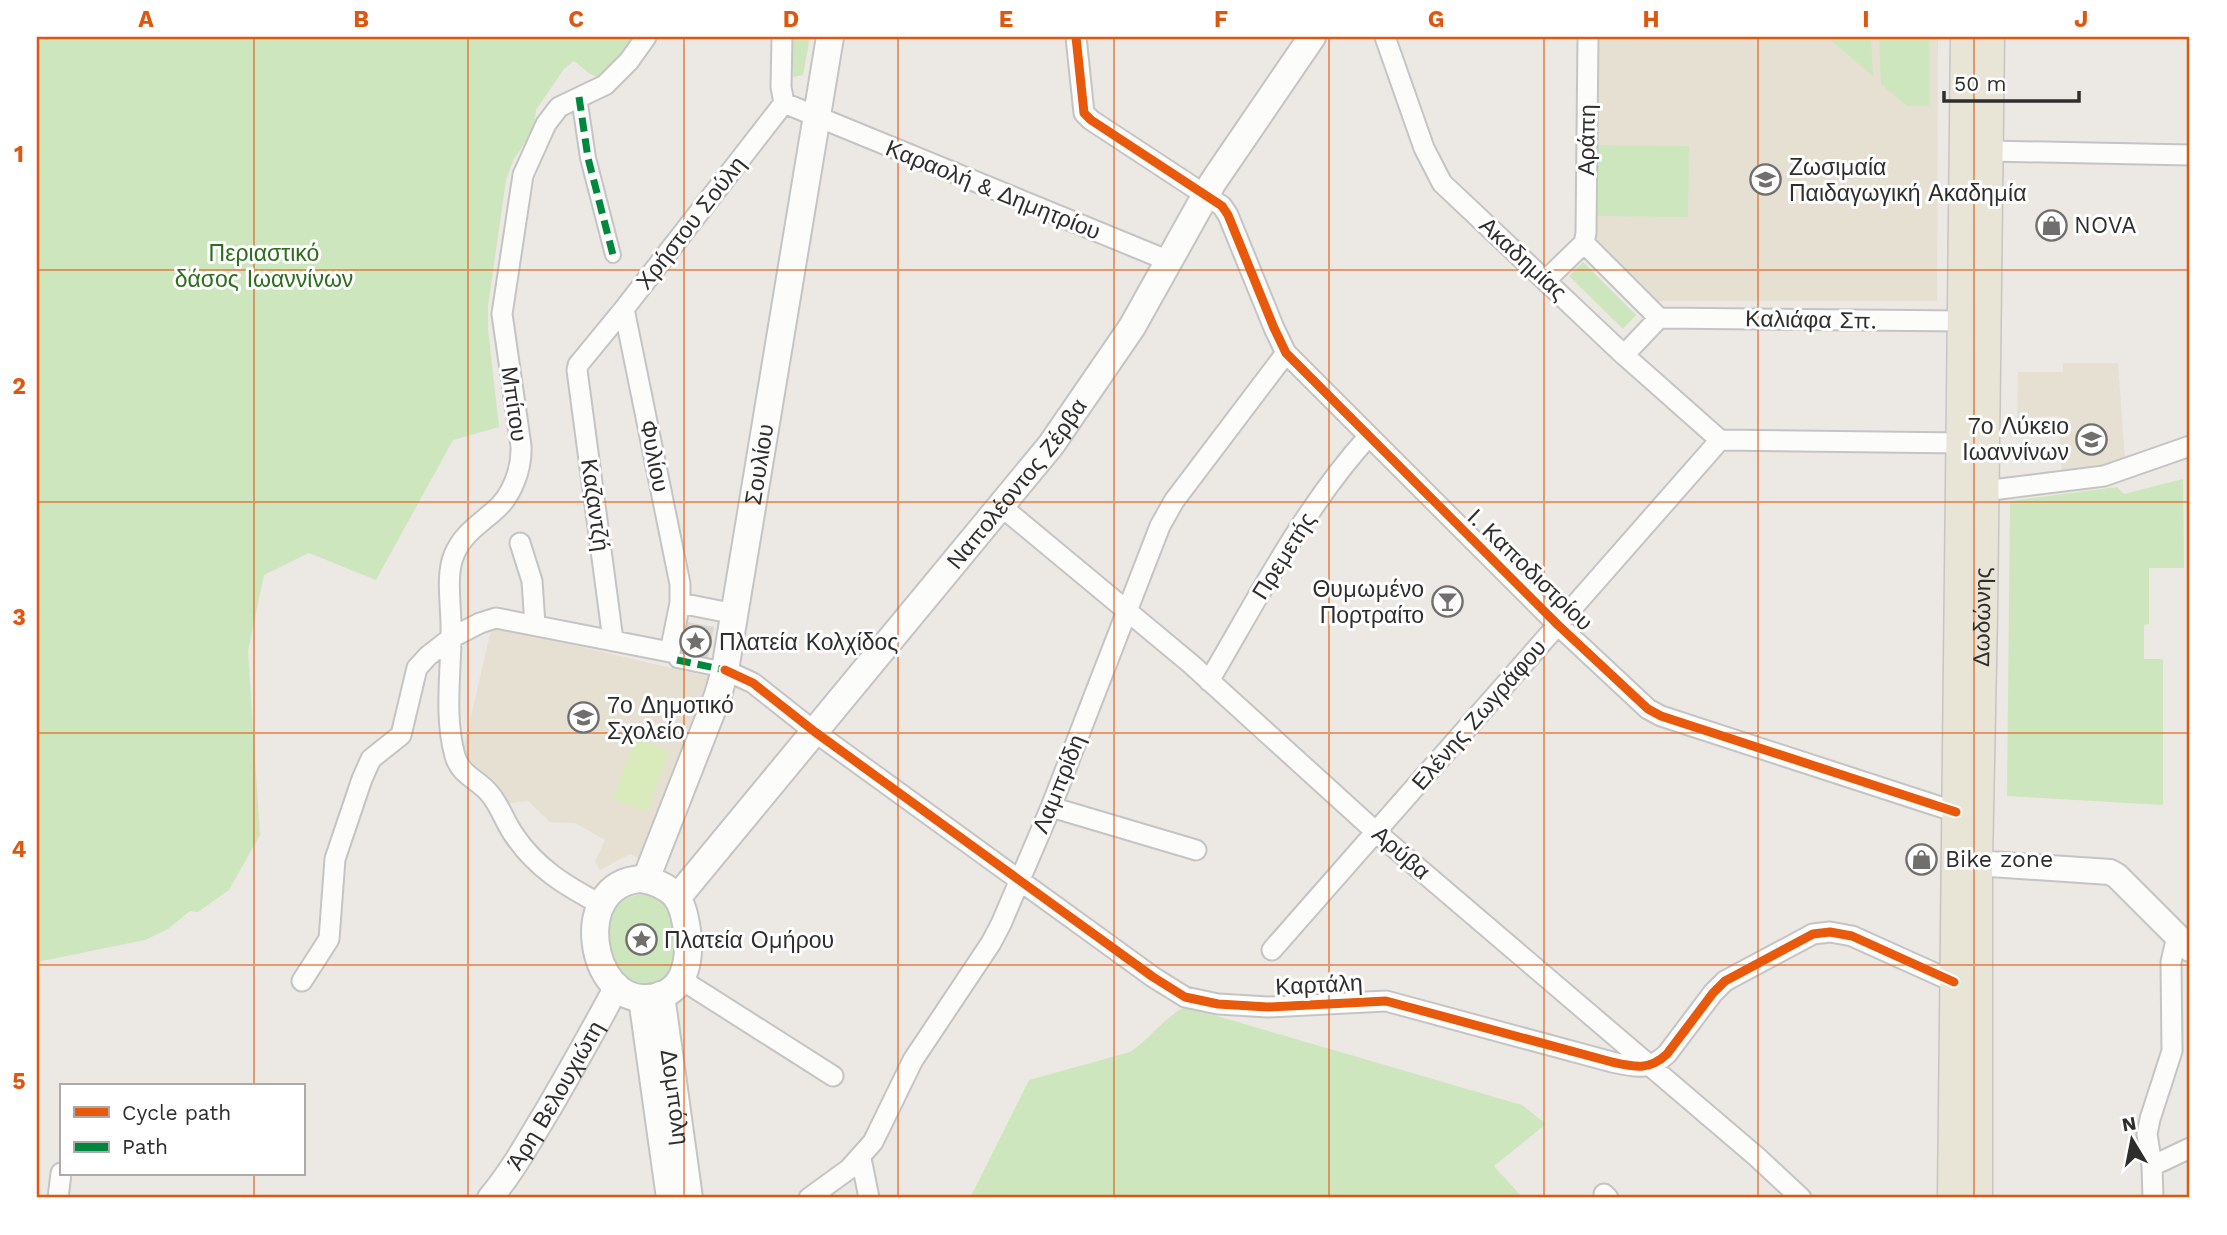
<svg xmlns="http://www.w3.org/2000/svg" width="2227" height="1235" viewBox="0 0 2227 1235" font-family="'Work Sans',sans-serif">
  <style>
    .education { fill: #e6e0d3 }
    .green { fill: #cee6be }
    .pitch { fill: #d9eabb }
    .plaza { fill: #dad6d2 }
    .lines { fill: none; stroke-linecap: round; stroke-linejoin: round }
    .pedestrian-casing { stroke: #c5c4c5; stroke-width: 18 }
    .minor-casing { stroke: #c5c4c5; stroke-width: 23 }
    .tertiary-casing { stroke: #c5c4c5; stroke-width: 28 }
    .secondary-casing { stroke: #c5c4c5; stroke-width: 30 }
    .primary-casing { stroke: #c6c5c4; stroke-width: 33 }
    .pedestrian { stroke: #fcfcfb; stroke-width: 14 }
    .minor { stroke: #fcfcfb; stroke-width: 19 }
    .tertiary { stroke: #fcfcfb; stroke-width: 24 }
    .secondary { stroke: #fcfcfb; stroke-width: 26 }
    .primary { stroke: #e8e4d6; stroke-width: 30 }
    .quiet { stroke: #00873e; stroke-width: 7; stroke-dasharray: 14 7; stroke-linecap: butt }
    .cycleway-casing { stroke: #fff; stroke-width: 13 }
    .cycleway { stroke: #e8590c; stroke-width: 9 }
    .grid { fill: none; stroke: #df570e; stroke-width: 2; stroke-opacity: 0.55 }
    .labels { text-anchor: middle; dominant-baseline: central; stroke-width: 6; stroke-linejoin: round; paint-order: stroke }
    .street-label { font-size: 23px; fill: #2e2e2e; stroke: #fff }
    .poi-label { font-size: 23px; fill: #2e2e2e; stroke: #fff; text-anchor: start }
    .park-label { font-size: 23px; fill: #2c6e1b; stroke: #fff }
    .neatline { fill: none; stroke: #df570e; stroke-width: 2.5 }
    .grid-label { font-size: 23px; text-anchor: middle; font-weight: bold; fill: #df570e }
  </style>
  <rect width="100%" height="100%" fill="#ece8e4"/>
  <!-- education -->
  <path class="education" d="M1596,37h342l-1,264h-283l-59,-56z
    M2063,363h55l7,98 -26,7 -37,6 -4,-58 -41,2 1,-46h45z
    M492,626l222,52 -70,183 -14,-7 -30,16 -5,-8 10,-22 -30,-17 -25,-1 -22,-21 -22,3 -45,-46z"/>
  <!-- green -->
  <path class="green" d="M37,37h603l-10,14 -32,26 -8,-3 -16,-13 -10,8 -28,41 -2,18 -21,33 -7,19 -18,126v23l11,98 -46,13 -77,140 -67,-27 -45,22 -16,76 12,184 -31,55 -31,22 -8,-1 -22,18 -23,11 -108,22z
    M793,37h17l-7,38 -10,2z
    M1827,37h44l2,39z
    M1879,37h50v69h-22l-26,-22z
    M1595,145l94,1 -1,71 -93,-1z
    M1583,262l53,53 -13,14 -54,-53z
    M2183,479l1,89h-35v56l-5,1v34h19v146l-156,-9 3,-295 107,-14 7,7z
    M644,894c38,7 35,52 25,81 -50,46 -98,-74 -25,-81z
    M1186,1007l336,98 24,19 -52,42 29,32h-553l59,-118 101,-28c18,-11 38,-39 56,-45z"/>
  <!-- pitch -->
  <path class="pitch" d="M636,738l33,13 -22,60 -34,-12z"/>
  <!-- plaza -->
  <path class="plaza" d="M686,622l28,5 -7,36 -28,-6z"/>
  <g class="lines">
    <defs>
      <path id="pedestrian" d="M579,97l9,61 25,97
        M677,660l48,10"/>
      <path id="minor" d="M782,37l-1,50 3,16
        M1076,37l8,76 7,7 131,86 6,9 46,113 12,25 272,272 90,84 13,7 295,96
        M1385,37l39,111 18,35 182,172 96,85
        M1989,151l201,4
        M1584,243l2,-10 2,-196
        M1546,280l38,-37 75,75 304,3
        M1624,355l35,-37
        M1984,491l120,-15 86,-30
        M1002,507l189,157 185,168 381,325 44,41
        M520,543l12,38 3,44
        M680,603l55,11
        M613,640l-36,-270 1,-5 46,-56 160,-206 385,158
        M725,670l28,13 62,49 338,245 32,20 33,7 50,3 118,-6 226,61c22,5 37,9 55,-8l46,-61 12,-12 88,-47 17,-2 22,4 102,46
        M1209,681c49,-83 94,-172 159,-244
        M1051,807l145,43
        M600,904c-34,-18 -64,-36 -86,-69 -9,-13 -14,-29 -24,-41 -12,-15 -29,-18 -35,-38 -11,-39 -4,-83 -4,-122 1,-25 -6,-58 3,-79 8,-20 24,-30 39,-43 19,-15 29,-43 28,-66l-19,-132 21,-139 23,-51 13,-17 46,-22 24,-24 17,-24
        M1272,950l448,-510 242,3
        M682,980l151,96
        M302,981l27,-42 6,-80 27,-80 9,-20 30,-24 16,-67 11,-12 23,-18 29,-15 16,-5 174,34 10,-49v-19l-56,-275
        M861,1158l8,40
        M2152,1166l38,-18
        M1604,1194l4,4
        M58,1198l3,-25
        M809,1198l40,-29 24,-27 40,-82 78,-117 10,-19 50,-117 109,-281 14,-25 112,-148
        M2153,1198l-1,-32 -5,-32 3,-15 22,-68 -1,-89 6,-26"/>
      <g id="tertiary">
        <path d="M1960,862l150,10 7,4 73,73"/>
        <path id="s1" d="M490,1198c23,-27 40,-59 59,-90 23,-40 46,-80 68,-122"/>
      </g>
      <g id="secondary">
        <path d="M641,879c12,2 25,7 34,16 8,10 10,23 12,35 4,32 -2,66 -40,68 -57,5 -78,-114 -6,-119z"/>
        <path id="s2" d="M646,879l72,-184 7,-25 105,-633"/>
        <path id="s3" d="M677,898l374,-453 81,-118 81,-145 99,-145"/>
        <path id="s4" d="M661,995l28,203"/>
        <path d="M642,998l28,200"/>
      </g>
      <g id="primary">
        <path d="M1953,1198l13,-1161"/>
        <path id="s5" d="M1977,1198v-335l5,-250 7,-576"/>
      </g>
    </defs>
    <!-- pedestrian casing -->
    <use href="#pedestrian" class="pedestrian-casing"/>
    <!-- minor casing -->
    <use href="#minor" class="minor-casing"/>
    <!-- tertiary casing -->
    <use href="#tertiary" class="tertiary-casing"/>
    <!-- secondary casing -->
    <use href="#secondary" class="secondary-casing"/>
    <!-- primary casing -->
    <use href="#primary" class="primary-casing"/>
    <!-- pedestrian -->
    <use href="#pedestrian" class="pedestrian"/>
    <!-- minor -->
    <use href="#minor" class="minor"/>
    <!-- tertiary -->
    <use href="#tertiary" class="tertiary"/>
    <!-- secondary -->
    <use href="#secondary" class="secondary"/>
    <!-- primary -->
    <use href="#primary" class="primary"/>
    <!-- quiet -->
    <path class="quiet" d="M579,97l9,61 25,97
      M677,660l48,10"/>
    <defs>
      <path id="cycleway" d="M1076,37l8,76 7,7 131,86 6,9 46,113 12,25 272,272 90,84 13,7 295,96
        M725,670l28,13 62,49 338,245 32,20 33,7 50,3 118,-6 226,61c22,5 37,9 55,-8l46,-61 12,-12 88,-47 17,-2 22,4 102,46"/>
    </defs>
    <!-- cycleway casing -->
    <use href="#cycleway" class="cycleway-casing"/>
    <!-- cycleway -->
    <use href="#cycleway" class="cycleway"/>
  </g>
  <!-- grid -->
  <path class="grid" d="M254,37v1049M468,37v1161M684,37v1161M898,37v1161M1114,37v1161M1329,37v1161M1544,37v1161M1758,37v1161M1974,37v1161M37,270h2153M37,502h2153M37,733h2153M37,965h2153M254,1174v24"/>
  <!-- icons -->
  <defs>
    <symbol id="school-ring" viewBox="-11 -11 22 22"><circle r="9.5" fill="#fff" stroke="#706f6e" stroke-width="1.5"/><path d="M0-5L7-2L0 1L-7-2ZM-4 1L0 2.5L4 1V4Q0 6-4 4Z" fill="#706f6e"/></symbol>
    <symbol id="shop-ring" viewBox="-11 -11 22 22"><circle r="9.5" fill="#fff" stroke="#706f6e" stroke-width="1.5"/><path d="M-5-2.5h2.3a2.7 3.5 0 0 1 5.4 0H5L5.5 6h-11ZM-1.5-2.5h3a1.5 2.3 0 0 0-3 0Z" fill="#706f6e"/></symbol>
    <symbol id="bar-ring" viewBox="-11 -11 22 22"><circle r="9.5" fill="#fff" stroke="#706f6e" stroke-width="1.5"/><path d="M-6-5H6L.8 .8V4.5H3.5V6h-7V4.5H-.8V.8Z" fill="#706f6e"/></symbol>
    <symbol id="sight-ring" viewBox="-11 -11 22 22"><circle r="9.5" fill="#fff" stroke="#706f6e" stroke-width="1.5"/><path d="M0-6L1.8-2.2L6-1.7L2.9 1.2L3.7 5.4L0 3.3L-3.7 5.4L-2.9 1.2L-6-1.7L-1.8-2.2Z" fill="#706f6e"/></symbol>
  </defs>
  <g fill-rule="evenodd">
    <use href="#school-ring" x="1748" y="162" width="35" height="35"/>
    <use href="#shop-ring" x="2034" y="208" width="35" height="35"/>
    <use href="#school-ring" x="2074" y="422" width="35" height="35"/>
    <use href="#bar-ring" x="1430" y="584" width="35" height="35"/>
    <use href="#sight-ring" x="678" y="624" width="35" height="35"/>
    <use href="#school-ring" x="566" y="700" width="35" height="35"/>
    <use href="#shop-ring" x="1904" y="842" width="35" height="35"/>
    <use href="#sight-ring" x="624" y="922" width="35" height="35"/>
  </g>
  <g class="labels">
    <!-- street labels -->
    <g class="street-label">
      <text transform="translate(1587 140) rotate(-89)">Αράπη</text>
      <text transform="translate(993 190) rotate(22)">Καραολή &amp; Δημητρίου</text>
      <text transform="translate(691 223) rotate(-52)">Χρήστου Σούλη</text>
      <text transform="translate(1523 259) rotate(43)">Ακαδημίας</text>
      <text transform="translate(1811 320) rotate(1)">Καλιάφα Σπ.</text>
      <text transform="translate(514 404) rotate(82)">Μπίτου</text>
      <text transform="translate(654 456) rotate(79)">Φυλίου</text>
      <text stroke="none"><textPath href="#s2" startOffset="432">Σουλίου</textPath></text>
      <text stroke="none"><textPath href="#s3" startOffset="536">Ναπολέοντος Ζέρβα</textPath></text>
      <text transform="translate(595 505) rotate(82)">Καζαντζή</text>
      <text transform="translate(1284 556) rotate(-58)">Πρεμετής</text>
      <text transform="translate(1530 570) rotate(44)">Ι. Καποδιστρίου</text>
      <text stroke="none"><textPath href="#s5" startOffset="581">Δωδώνης</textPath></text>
      <text transform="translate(1479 715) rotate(-49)">Ελένης Ζωγράφου</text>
      <text transform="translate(1059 784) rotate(-68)">Λαμπρίδη</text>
      <text transform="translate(1401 853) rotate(41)">Αρύβα</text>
      <text transform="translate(1319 985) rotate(-3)">Καρτάλη</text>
      <text stroke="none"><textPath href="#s1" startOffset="122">Άρη Βελουχιώτη</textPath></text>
      <text stroke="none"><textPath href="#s4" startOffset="103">Δομπόλη</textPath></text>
    </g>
    <!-- poi labels -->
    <g class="poi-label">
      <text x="1789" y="167">Ζωσιμαία<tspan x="1789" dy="26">Παιδαγωγική Ακαδημία</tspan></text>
      <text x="2074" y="225">NOVA</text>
      <text x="2069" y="426" text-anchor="end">7ο Λύκειο<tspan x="2069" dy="26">Ιωαννίνων</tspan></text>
      <text x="1424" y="589" text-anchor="end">Θυμωμένο<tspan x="1424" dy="26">Πορτραίτο</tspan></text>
      <text x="719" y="642">Πλατεία Κολχίδος</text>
      <text x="607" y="705">7ο Δημοτικό<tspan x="607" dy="26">Σχολείο</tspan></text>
      <text x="1945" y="859">Bike zone</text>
      <text x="664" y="940">Πλατεία Ομήρου</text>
    </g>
    <!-- park labels -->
    <g class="park-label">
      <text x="264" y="253">Περιαστικό<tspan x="264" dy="26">δάσος Ιωαννίνων</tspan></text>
    </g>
  </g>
  <!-- border -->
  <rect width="2227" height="1235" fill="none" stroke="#ffffff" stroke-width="77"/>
  <!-- legend -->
  <rect x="60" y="1084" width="245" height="91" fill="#ffffff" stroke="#ababab" stroke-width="2"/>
  <rect x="74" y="1107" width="35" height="10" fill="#e8590c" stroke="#ababab" stroke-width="2"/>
  <text x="122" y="1120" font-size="21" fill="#2e2e2e">Cycle path</text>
  <rect x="74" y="1142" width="35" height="10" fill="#00873e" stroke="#ababab" stroke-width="2"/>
  <text x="122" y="1154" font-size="21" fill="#2e2e2e">Path</text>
  <!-- north arrow -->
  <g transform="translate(2132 1140) rotate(350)" stroke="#ffffff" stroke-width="5" paint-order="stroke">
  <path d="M0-5L12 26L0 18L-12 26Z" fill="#2e2e2e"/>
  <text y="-10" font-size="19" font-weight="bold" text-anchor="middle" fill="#2e2e2e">N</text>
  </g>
  <!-- scale -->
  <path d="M1944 91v10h135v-10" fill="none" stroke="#2e2e2e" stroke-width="3.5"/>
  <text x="1954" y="91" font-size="21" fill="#2e2e2e" stroke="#ffffff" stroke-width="5" paint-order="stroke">50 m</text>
  <rect x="38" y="38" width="2150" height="1158" class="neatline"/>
  <g class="grid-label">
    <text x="146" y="27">A</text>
    <text x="361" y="27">B</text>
    <text x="576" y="27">C</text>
    <text x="791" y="27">D</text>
    <text x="1006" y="27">E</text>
    <text x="1221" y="27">F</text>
    <text x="1436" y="27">G</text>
    <text x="1651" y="27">H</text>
    <text x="1866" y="27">I</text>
    <text x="2081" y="27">J</text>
    <text x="19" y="162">1</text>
    <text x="19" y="394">2</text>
    <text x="19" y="625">3</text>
    <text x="19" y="857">4</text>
    <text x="19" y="1089">5</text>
  </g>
</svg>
